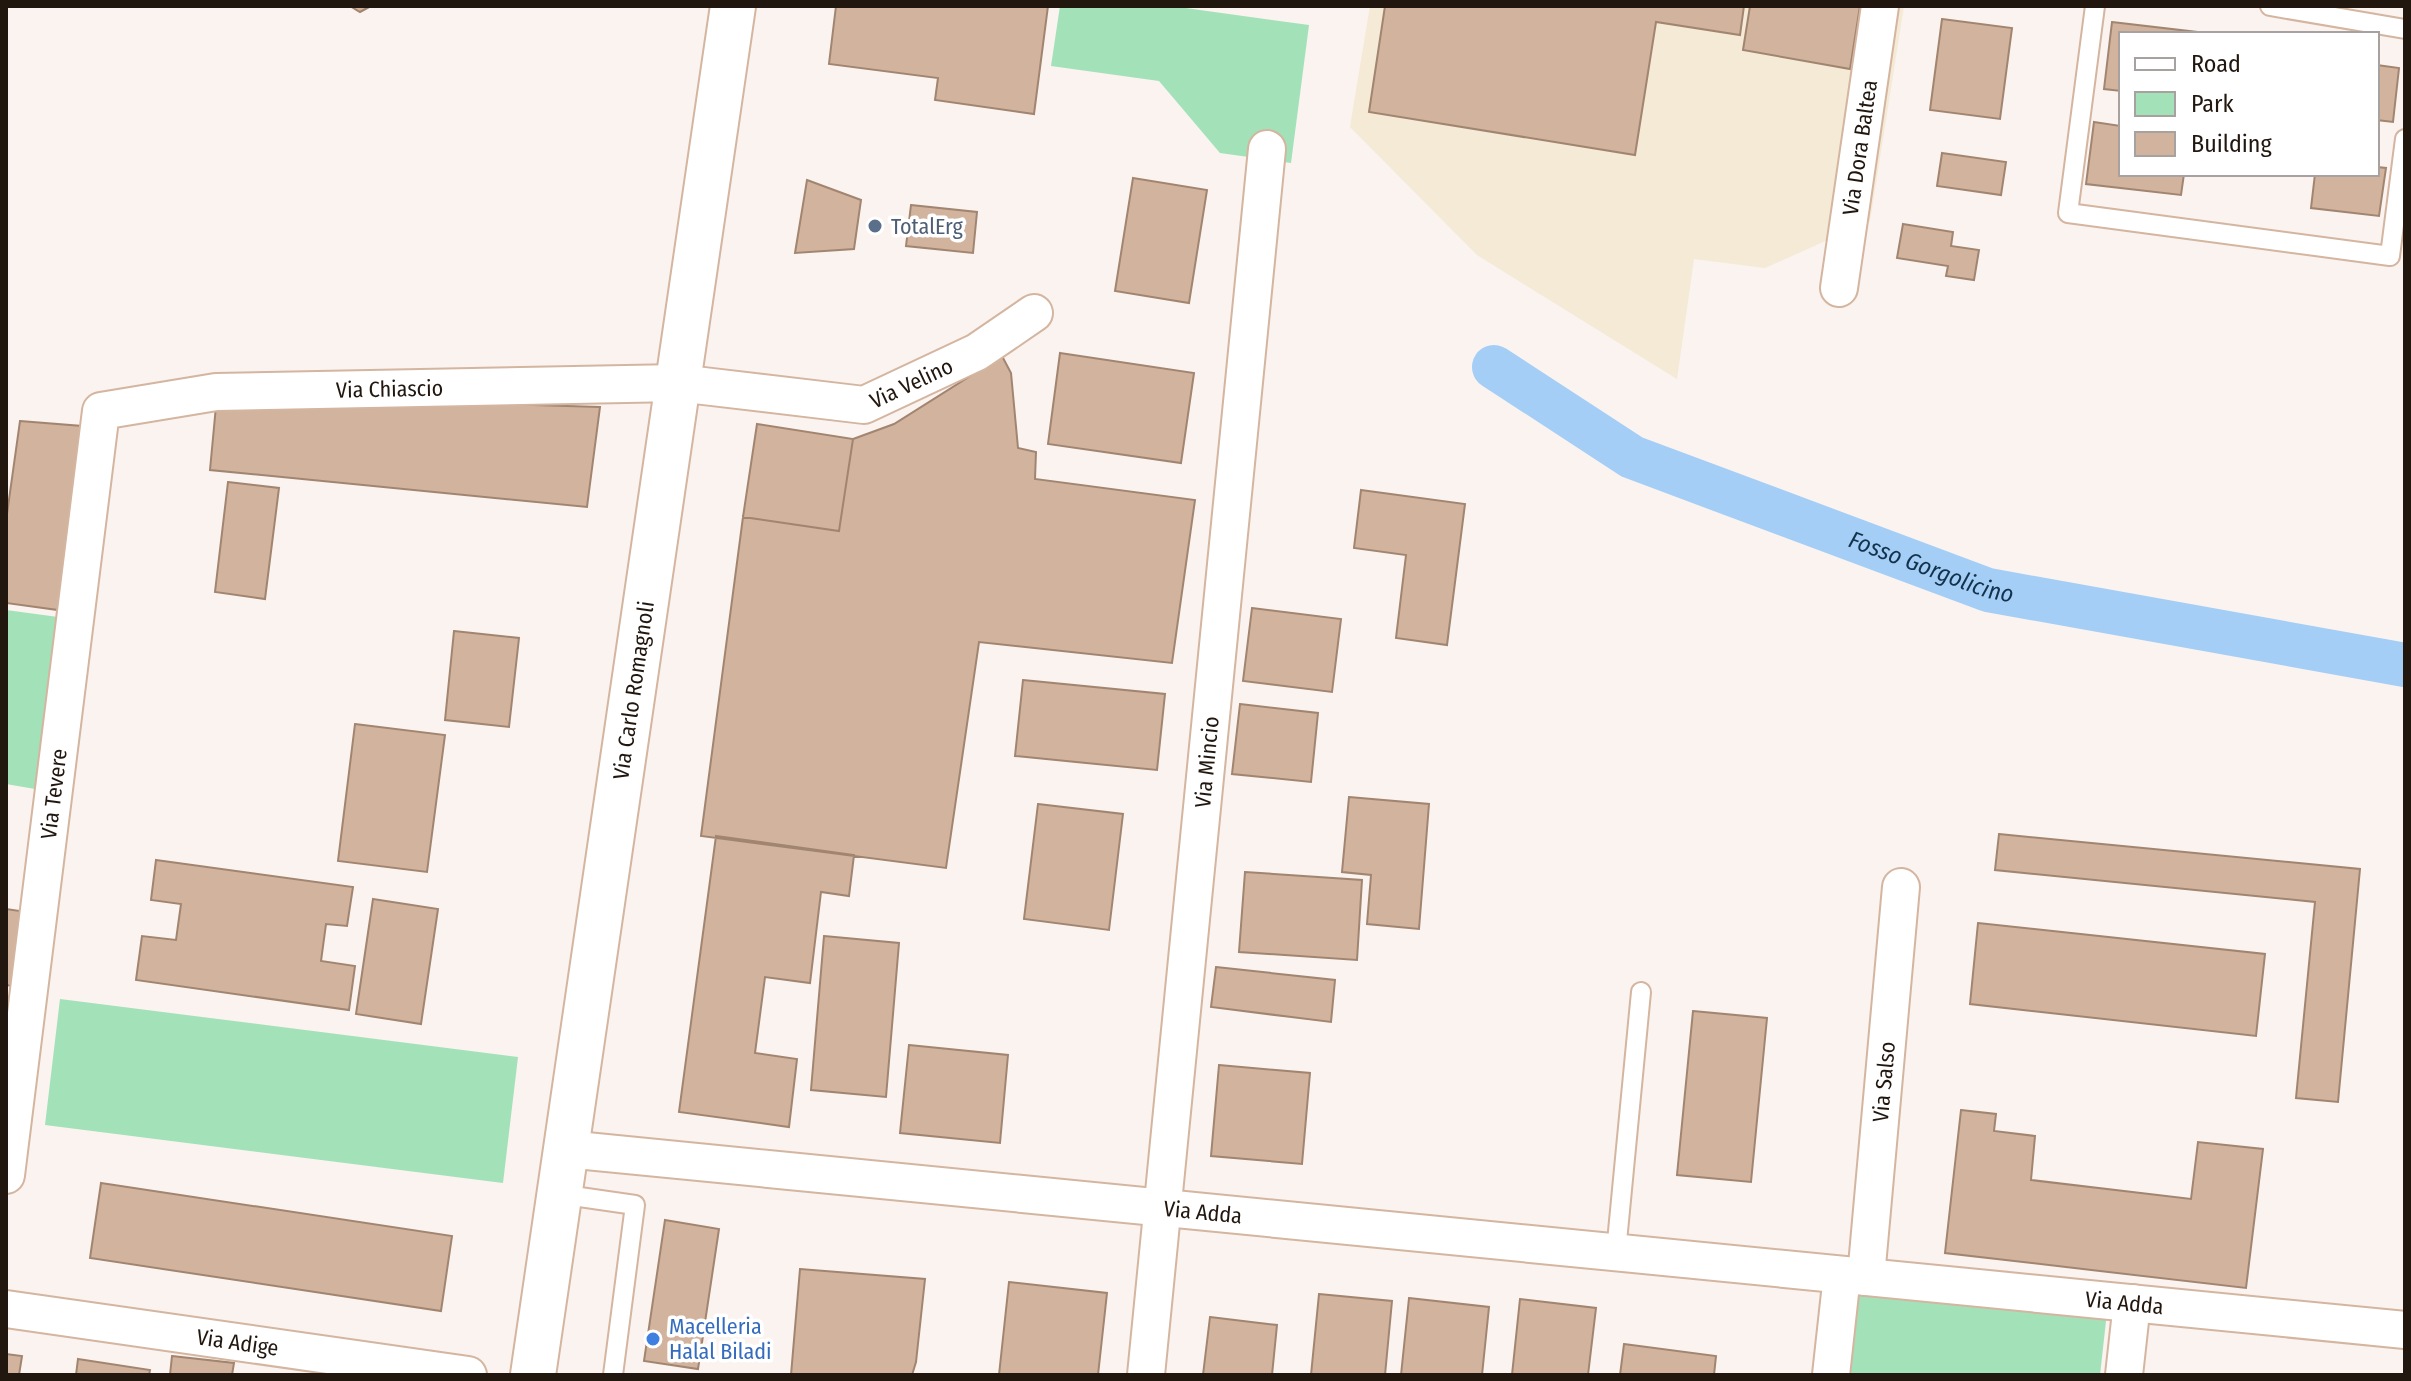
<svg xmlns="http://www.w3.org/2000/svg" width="2411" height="1381" viewBox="0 0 2411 1381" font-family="'Fira Sans Condensed',sans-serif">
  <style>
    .industrial { fill: #f4ead5 }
    .green { fill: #a3e1b9 }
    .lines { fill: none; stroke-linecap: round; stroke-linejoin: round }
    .canal { stroke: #a4cef6; stroke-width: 44 }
    .building { fill: #d2b39e; stroke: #a28570; stroke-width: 2 }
    .service-casing { stroke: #d4b5a0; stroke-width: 22 }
    .minor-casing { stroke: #d4b5a0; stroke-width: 40 }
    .secondary-casing { stroke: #d4b5a0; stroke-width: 48 }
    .service { stroke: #fff; stroke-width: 18 }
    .minor { stroke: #fff; stroke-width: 36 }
    .secondary { stroke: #fff; stroke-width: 44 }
    .service-dot { fill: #5c6f8a; stroke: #fff; stroke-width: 3 }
    .shop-dot { fill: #3f7fe0; stroke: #fff; stroke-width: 3 }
    .labels { text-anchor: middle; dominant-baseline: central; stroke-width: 7; stroke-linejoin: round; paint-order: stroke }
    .street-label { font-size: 22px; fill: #22170f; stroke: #fff }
    .service-label { font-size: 22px; fill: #4e5e75; stroke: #fff; text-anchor: start }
    .shop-label { font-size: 22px; fill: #366cbe; stroke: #fff; text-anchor: start }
    .water-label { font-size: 24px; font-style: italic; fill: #13324c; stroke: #fff }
  </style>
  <rect width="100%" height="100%" fill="#faf3ef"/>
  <!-- industrial -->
  <path class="industrial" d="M1370,6h534l-34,215 -105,47 -71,-9 -17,120 -200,-124 -127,-128z"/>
  <!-- green -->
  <path class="green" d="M1060,6h111l138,19 -18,138 -71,-10 -61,-72 -108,-15z
    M6,610l52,7 -23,172 -29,-5z
    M60,999l458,58 -15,126 -458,-58z
    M1853,1287l254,25 -7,63h-256z"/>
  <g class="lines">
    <!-- canal -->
    <path class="canal" id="s1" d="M1494,367l138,90 356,133 417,75"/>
  </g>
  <!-- building -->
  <path class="building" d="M350,6h21l-11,6z
    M836,6h212l-14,108 -99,-14 3,-22 -109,-14z
    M1385,6h359l-4,29 -84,-13 -21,133 -266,-43z
    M1750,6h110l-10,63 -107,-19z
    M1942,19l70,9 -12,91 -70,-9z
    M2112,22l85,10v2h-76v57l-17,-2z
    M2377,65l22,3 -6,54 -16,-2z
    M2094,122l27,4v48h63l-3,21 -95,-11z
    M1942,153l64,9 -5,33 -64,-9z
    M2377,167l9,1 -7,48 -68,-8 4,-34h62z
    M1133,178l74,12 -18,113 -74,-12z
    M807,180l54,20 -7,49 -59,4z
    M911,205l66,7 -4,41 -67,-7z
    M1903,224l50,8 -2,14 28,4 -5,30 -28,-4 2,-10 -51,-8z
    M1060,353l134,20 -13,90 -133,-19z
    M1002,356l9,17 7,75 18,4 -1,27 160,21 -23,163 -193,-21 -33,226 -245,-32 42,-319 96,14 14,-92 41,-15z
    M497,404l103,3 -13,100 -377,-37 6,-64z
    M20,421l62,5 -24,184 -52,-7v-82z
    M757,424l96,15 -14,92 -96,-14z
    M228,482l51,6 -14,111 -50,-7z
    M1361,490l104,14 -18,141 -51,-7 10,-83 -52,-7z
    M1252,608l89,11 -9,73 -89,-11z
    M454,631l65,7 -10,89 -64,-7z
    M1023,680l142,14 -8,76 -142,-14z
    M1240,704l78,9 -7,69 -79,-8z
    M355,724l90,11 -18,137 -89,-11z
    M1349,797l80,7 -10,125 -52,-5 4,-49 -29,-3z
    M1038,804l85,10 -14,116 -85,-11z
    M1999,834l361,35 -22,233 -42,-4 19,-196 -320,-32z
    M716,836l138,19 -5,41 -28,-4 -11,91 -45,-6 -10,76 42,6 -8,68 -110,-15z
    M156,860l197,27 -6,39 -21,-2 -5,37 34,5 -6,44 -213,-30 6,-44 34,4 5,-36 -30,-4z
    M1245,872l117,8 -5,80 -118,-8z
    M373,899l65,10 -17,115 -65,-10z
    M6,909l14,2 -8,75 -6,-1z
    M1978,923l287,31 -9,82 -286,-32z
    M824,936l75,7 -13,154 -75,-7z
    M1216,967l119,13 -4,42 -120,-15z
    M1693,1011l74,7 -16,164 -74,-7z
    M909,1045l99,10 -8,88 -100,-10z
    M1219,1065l91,8 -8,91 -91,-8z
    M1961,1110l35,4 -2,17 41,5 -4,44 160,19 7,-57 65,7 -17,139 -301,-35z
    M101,1183l351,53 -11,75 -351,-53z
    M665,1220l54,9 -21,140 -54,-8z
    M800,1269l125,10 -9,83 -4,13h-121z
    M1009,1282l98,11 -9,82h-99z
    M1319,1294l73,7 -7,74h-74z
    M1409,1298l80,9 -7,68h-81z
    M1520,1299l76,9 -8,67h-76z
    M1210,1317l67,8 -5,50h-69z
    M1624,1344l92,12 -2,19h-94z
    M6,1354l16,2 -3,19h-13z
    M172,1356l62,7 -2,12h-62z
    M78,1359l72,11 -1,5h-73z"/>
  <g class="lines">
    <defs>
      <path id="service" d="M2095,6l-27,207 322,43 15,-117
        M2270,6l135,23
        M559,1194l76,11 -22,170
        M1616,1252l25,-260"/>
      <g id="minor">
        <path id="s2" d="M1839,288l41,-282"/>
        <path id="s3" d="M566,1149l1839,181"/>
        <path id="s4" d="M6,1175l95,-764 115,-19 462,-9 186,22 113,-53 57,-39"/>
        <path id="s5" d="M1866,1277l35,-390"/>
        <path id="s6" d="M6,1309l462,66"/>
        <path id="s7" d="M1146,1375l121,-1226"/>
        <path d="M1831,1375l11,-100"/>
        <path d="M2124,1375l8,-72"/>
      </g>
      <g id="secondary">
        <path id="s8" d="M533,1375l200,-1369"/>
      </g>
    </defs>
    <!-- service casing -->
    <use href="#service" class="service-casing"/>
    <!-- minor casing -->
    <use href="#minor" class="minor-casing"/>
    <!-- secondary casing -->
    <use href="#secondary" class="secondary-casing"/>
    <!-- service -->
    <use href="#service" class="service"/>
    <!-- minor -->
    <use href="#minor" class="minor"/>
    <!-- secondary -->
    <use href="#secondary" class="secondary"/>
  </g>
  <!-- markers -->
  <circle class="service-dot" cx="875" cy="226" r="8"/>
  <circle class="shop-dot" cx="653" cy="1339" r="8"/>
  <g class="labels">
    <!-- street labels -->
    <g class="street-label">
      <text stroke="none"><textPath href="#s2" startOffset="142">Via Dora Baltea</textPath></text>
      <text stroke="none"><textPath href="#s4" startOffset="1588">Via Velino</textPath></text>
      <text stroke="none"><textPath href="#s4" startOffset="1060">Via Chiascio</textPath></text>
      <text stroke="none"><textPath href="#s8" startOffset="692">Via Carlo Romagnoli</textPath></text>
      <text stroke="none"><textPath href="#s7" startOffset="616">Via Mincio</textPath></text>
      <text stroke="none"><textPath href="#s4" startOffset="384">Via Tevere</textPath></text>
      <text stroke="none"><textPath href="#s5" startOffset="196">Via Salso</textPath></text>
      <text stroke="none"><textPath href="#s3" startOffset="640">Via Adda</textPath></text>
      <text stroke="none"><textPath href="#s3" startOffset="1566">Via Adda</textPath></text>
      <text stroke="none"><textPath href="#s6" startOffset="234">Via Adige</textPath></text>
    </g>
    <!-- service labels -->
    <g class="service-label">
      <text x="891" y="226">TotalErg</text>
    </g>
    <!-- shop labels -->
    <g class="shop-label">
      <text x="669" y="1326">Macelleria<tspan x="669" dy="25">Halal Biladi</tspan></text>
    </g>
    <!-- water labels -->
    <g class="water-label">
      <text stroke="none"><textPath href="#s1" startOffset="484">Fosso Gorgolicino</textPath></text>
    </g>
  </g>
  <!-- border -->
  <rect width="2411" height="1381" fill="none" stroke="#22170f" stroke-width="16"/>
  <!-- legend -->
  <rect x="2119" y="32" width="260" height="144" fill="#ffffff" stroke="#a7a29f" stroke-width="2"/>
  <rect x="2135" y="58" width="40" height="12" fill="#ffffff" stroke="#a7a29f" stroke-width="2"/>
  <text x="2191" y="72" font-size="24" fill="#22170f">Road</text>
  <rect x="2135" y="92" width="40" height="24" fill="#a3e1b9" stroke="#a7a29f" stroke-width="2"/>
  <text x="2191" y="112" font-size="24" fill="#22170f">Park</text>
  <rect x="2135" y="132" width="40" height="24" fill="#d2b39e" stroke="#a7a29f" stroke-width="2"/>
  <text x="2191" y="152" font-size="24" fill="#22170f">Building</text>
</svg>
